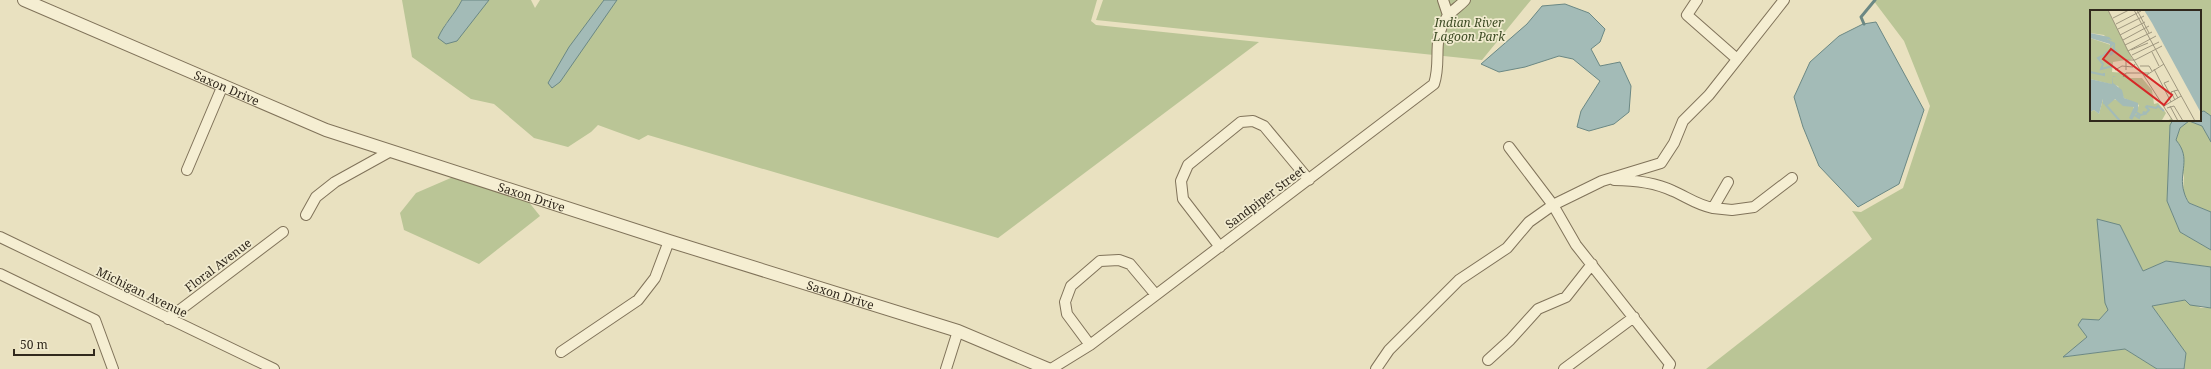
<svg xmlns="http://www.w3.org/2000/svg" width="2211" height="369" viewBox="0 0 2211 369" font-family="'Noto Serif',serif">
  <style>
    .green { fill: #bac596 }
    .water { fill: #a3bbb7; stroke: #6b8884 }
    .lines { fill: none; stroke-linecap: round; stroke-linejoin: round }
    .stream { stroke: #6b8884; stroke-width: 3 }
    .minor-casing { stroke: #80735a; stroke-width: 12 }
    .tertiary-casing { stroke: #80735a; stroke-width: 14 }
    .minor { stroke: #f5eed2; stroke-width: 10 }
    .tertiary { stroke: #f5eed2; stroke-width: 12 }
    .labels { text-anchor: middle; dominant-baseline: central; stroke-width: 3.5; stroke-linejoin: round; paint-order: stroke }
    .park-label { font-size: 12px; font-style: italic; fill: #3e4c25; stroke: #f1ebcf }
    .street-label { font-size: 12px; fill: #31291d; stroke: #f1ebcf }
    .inset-river { fill: none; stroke: #a3bbb7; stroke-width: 2 }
    .inset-road { fill: none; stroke: #9f977f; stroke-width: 1 }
    .view { fill: #d62828; fill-opacity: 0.15; stroke: #d62828; stroke-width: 2 }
    .inset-edge { fill: none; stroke: #31291d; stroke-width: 2 }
  </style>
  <rect width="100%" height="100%" fill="#e9e1c0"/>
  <!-- green -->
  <path class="green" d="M402,0h60l-5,10 -13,16 33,-12 12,-14h42l4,8 5,-8h557l-6,21 5,4 163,17 -261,196 -350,-103 -9,5 -41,-15 -7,7 -23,15 -34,-9 -40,-34 -23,-5 -59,-42z
    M1103,0h428l-49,60 -386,-40z
    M1873,0h338v116l-7,-5 -4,1v-101h-109v109h82l-3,5 -3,76 13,31 31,18v17l-45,-6 -23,10 -23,-46 -12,85 -9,10 -21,5 9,12 -23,20 61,-8 32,20h-451l166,-130 -20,-28 9,1 42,-24 27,-82 -26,-65z
    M2189,121l13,5 9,16v70l-22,-9 -6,-12 1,-14 -8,-37 4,-12z
    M453,177l75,24 12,15 -61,48 -75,-34 -4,-17 16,-20z
    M2185,300l16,8h10v61h-27l2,-16 -34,-47z"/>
  <!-- water -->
  <path class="water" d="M462,0h27l-32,41 -11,3 -8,-6c6,-14 17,-24 24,-38z
    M604,0h13l-57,82 -8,6 -4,-5 21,-36z
    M1565,4l24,9 16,16 -5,13 -9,7 9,17 20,-4 11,24 -2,26 -15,12 -25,7 -12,-4 4,-16 19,-30 -27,-22 -14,-3 -34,11 -26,5 -18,-8 46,-40 15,-18z
    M1876,22l48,88 -25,74 -41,23 -39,-41 -16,-39 -9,-30 16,-35 29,-26 24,-12z
    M2204,111l7,5v26l-9,-16 -13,-5 -9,7 -4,12c16,19 2,32 8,52 1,4 3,8 5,11l22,9v38l-31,-18 -13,-31 3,-76 3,-5h27v-8z
    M2097,219l23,6 23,46 23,-10 45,6v41l-21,-3 -5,-5 -33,6 34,47 -2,16h-27l-32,-20 -62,8 24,-20 -9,-12 4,-6 17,1 9,-10 -3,-7z"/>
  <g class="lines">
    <!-- stream -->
    <path class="stream" d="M1864,24l-3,-7 14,-17"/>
    <defs>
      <path id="minor" d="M1443,0l5,15
        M1697,0l-10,15 50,44
        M1509,147l44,58 23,40 94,119 -2,5
        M187,170l36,-85
        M1614,180c18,0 42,3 59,11 14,6 24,14 40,17l15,-26
        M1713,208l19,2 22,-3 38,-29
        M306,215l10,-18 19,-15 56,-31
        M0,237l274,132
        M1220,247l-37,-48 -2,-18 7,-16 53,-43 12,-1 11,5 45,54
        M0,274l95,46 18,49
        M168,319l115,-87
        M1090,345l-23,-31 -2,-12 6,-16 29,-25 19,-1 11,4 26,31
        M561,352l77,-52 17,-22 14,-37
        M1488,360l22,-20 28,-31 28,-12 26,-33
        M946,369l12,-38
        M1051,369l39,-24 344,-261c8,-24 -3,-43 13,-67 4,-6 13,-11 18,-17
        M1376,369l13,-19 70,-70 48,-32 22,-26 24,-17 49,-24 59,-18 13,-20 9,-22 26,-26 75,-95
        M1564,369l70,-52"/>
      <g id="tertiary">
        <path id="s1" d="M24,0l302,130 343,111 289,90 90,38"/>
      </g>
    </defs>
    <!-- minor casing -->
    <use href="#minor" class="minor-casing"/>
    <!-- tertiary casing -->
    <use href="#tertiary" class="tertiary-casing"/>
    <!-- minor -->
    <use href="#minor" class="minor"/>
    <!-- tertiary -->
    <use href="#tertiary" class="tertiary"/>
  </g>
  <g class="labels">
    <!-- park labels -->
    <g class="park-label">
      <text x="1469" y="22">Indian River<tspan x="1469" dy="14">Lagoon Park</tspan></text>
    </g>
    <!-- street labels -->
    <g class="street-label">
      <text stroke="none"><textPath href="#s1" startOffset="221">Saxon Drive</textPath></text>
      <text stroke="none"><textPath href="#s1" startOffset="545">Saxon Drive</textPath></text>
      <text transform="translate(1265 197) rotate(-37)">Sandpiper Street</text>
      <text transform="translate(218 265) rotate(-37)">Floral Avenue</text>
      <text transform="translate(142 292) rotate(26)">Michigan Avenue</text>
      <text stroke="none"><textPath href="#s1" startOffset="869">Saxon Drive</textPath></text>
    </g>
  </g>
  <!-- overview -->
  <g transform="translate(2090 10)">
    <rect width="111" height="111" fill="#e9e1c0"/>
    <path d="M0,0h18l23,46 1,3 -19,3 -1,10 13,1 5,5h12l10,12 2,14 4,-1 8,10 -4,7h7l2,-2 2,3h-83v-9l4,-2 5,4 4,-15v5l10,-5 20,6 1,5 -4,8 6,-5 3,-8 -15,-7 -6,-12 -28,-7v-41l21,7 3,-2h-4l-6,-8 -14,-2z" fill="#bac596"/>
    <path d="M54,0h57v103l-49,-90zM0,23l19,4 3,3 -5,-1 8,4v6l4,3 -6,-2 2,2 -4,4 -3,-4 -2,5v-5l-2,4h-2l4,-5 5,1 3,-8 -4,4v-4l-20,-6zM23,66h3l-3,1v6l9,7 2,8 14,5v7l-6,10 -3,-2 5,-11 -11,-1 -8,-7 -7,6 -5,-1v-5l-4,15 -5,-4 -4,2v-33l22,5z" fill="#a3bbb7"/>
    <path class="inset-river" d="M12,46l-4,2 5,6 -2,5 12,-3M0,62l14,3v-2M15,94l15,17M46,102l3,2 -3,2 3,2 1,-3 5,-1 -2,-2 3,1 3,-3 -3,-3 1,-1 9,2 2,-2 6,5"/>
    <path class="inset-road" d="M18,0l20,41 45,70M44,0l22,40M47,0l12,23M23,8l16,-8M26,14l25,-13M28,19l26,-13M30,25l25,-13M33,30l26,-14M35,35l27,-13M41,40l17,-7M66,40l39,71M38,41l28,-15M62,42l7,14M42,45l27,-13M50,56h9l3,5M27,58l-2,2 7,-4 11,1 2,-3M64,59l17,33M36,60v-10h9l27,-14M35,65l-2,2 3,-4h23M55,66l19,-12M88,80l-4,1 4,7M84,81l-3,1 4,8M79,82l-5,-9 5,-2M74,96l17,-10M80,96l8,15M77,98l7,-2 9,15"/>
    <path class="view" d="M21,39l61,46 -8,10 -61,-46z"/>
    <rect width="111" height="111" class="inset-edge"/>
  </g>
  <!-- scale -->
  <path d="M14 349v6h80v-6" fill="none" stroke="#31291d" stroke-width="2"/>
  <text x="20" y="349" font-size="12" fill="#31291d" stroke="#f1ebcf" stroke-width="3" paint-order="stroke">50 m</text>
</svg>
